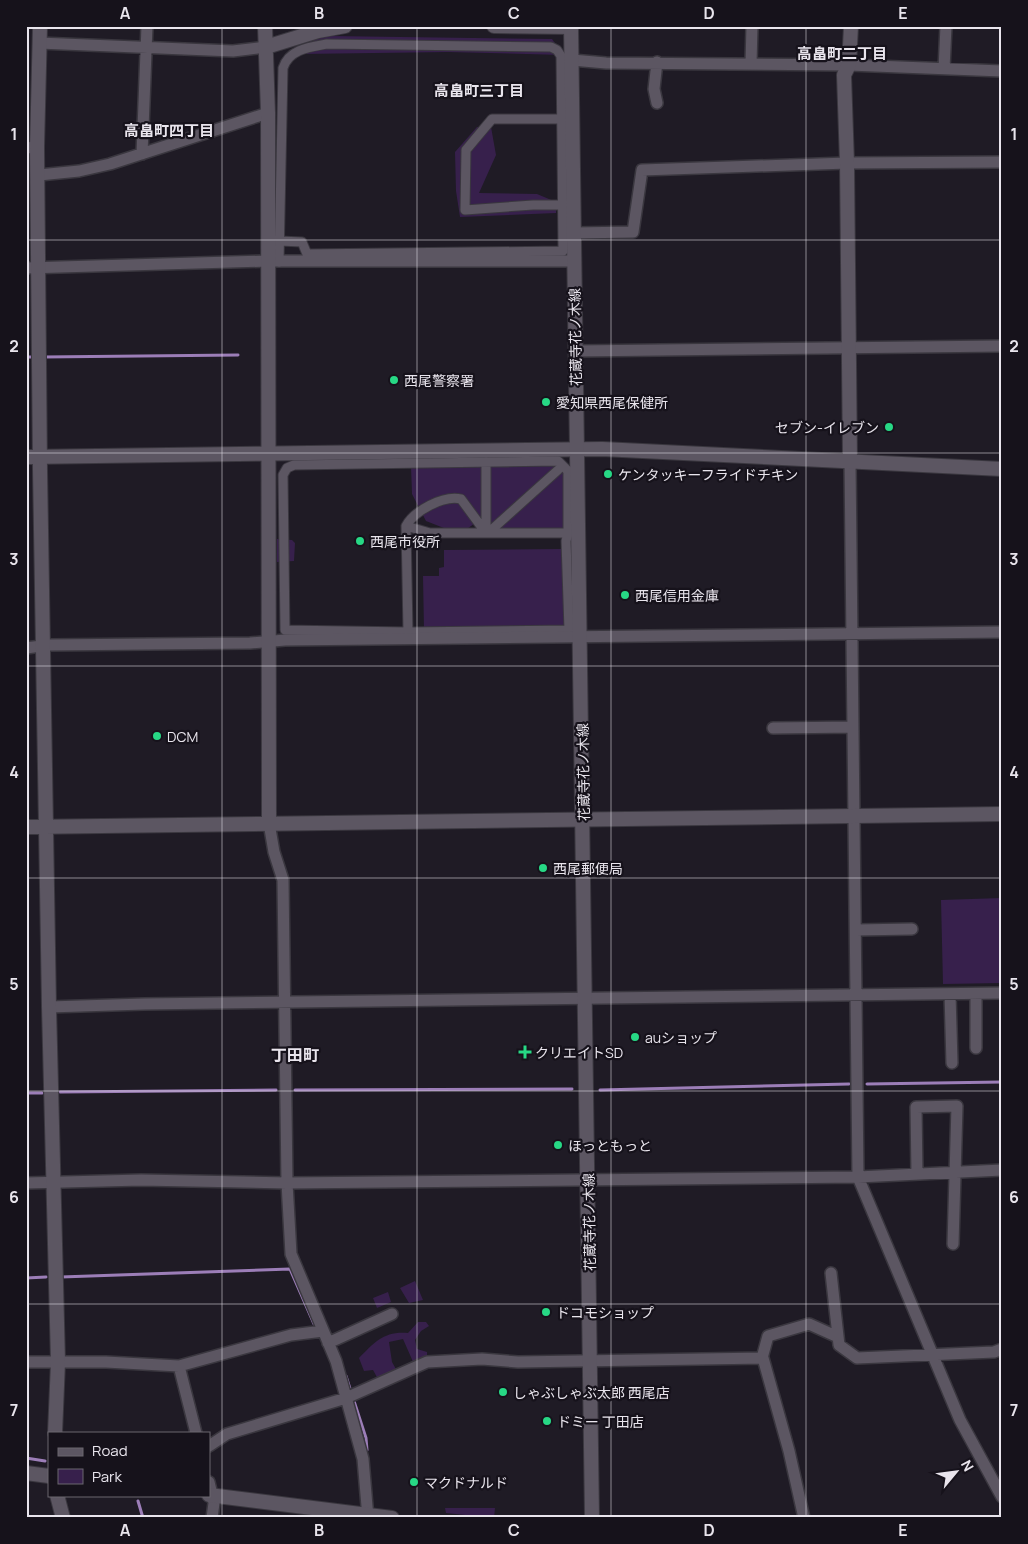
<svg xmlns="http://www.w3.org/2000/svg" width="1028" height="1544" viewBox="0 0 1028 1544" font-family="Manrope,'Noto Sans JP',sans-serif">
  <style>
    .green { fill: #37204c }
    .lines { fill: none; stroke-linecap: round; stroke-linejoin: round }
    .stream { stroke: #9c7eb8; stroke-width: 3 }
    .pedestrian-casing { stroke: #3a373f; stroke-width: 11 }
    .minor-casing { stroke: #3a373f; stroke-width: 14 }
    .tertiary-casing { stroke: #3a373f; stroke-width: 16 }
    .secondary-casing { stroke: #3a373f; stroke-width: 16 }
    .pedestrian { stroke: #5c5662; stroke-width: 9 }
    .minor { stroke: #5c5662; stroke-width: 11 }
    .tertiary { stroke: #5c5662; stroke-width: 14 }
    .secondary { stroke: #5c5662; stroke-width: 14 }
    .grid { fill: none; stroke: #e9e5ed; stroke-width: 1; stroke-opacity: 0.55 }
    .poi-dot { fill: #27d885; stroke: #16121b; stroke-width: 2 }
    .labels { text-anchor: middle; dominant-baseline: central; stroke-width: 4.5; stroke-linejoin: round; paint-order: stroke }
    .street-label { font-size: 14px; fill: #e9e5ed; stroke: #16121b }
    .poi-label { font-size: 14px; fill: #e9e5ed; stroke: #16121b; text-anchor: start }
    .neighbourhood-label { font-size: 15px; font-weight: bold; fill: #e9e5ed; stroke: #16121b }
    .quarter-label { font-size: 16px; font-weight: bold; fill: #e9e5ed; stroke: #16121b }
    .neatline { fill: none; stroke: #e9e5ed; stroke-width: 2 }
    .grid-label { font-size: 16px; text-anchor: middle; font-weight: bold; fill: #e9e5ed }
  </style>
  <rect width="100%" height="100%" fill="#1f1b25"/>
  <!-- green -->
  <path class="green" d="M329,36l223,3 11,16 -115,-3 -147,2 -4,-10z
    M477,127h14l5,28 -17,38 58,1 19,8v11l-96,4 -4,-26 -1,-39z
    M484,458l74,1 13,10 1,67 -89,2v-21l-16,12 -18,1 -23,-9 -14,-27 -1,-28 70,-2 2,45z
    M277,539l15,1 3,3 -1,18 -17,1z
    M564,549l1,76 -4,3 -137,2 -1,-54h16v-8l5,-1v-17z
    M1002,898v85l-59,1 -2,-84z
    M415,1281l8,19 -14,3 -9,-15z
    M388,1292l3,10 -14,6 -4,-10z
    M418,1322h8l3,4 -8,5 -6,9 2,9 10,3v8l-13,4 -11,-25 -14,3 3,20 5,9 -19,8 -5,-9 -9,1 -5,-13c16,-16 25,-27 49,-25z
    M445,1508h50l-1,10 -48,-5z"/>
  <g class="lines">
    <!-- stream -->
    <path class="stream" d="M26,357h8
      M43,357l195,-2
      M867,1084l135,-2
      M295,1090l277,-1
      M600,1090l249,-6
      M60,1092l216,-2
      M26,1093h16
      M61,1277l229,-8 24,55
      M26,1278l20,-1
      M346,1376l5,16
      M353,1398l13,40 1,12
      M26,1458l19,3
      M138,1501l5,17"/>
    <defs>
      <path id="pedestrian" d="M562,119h-70l-26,31 -1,60 68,-5h29
        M280,241l22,1 5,12 256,-3
        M279,262l4,-194c6,-19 27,-21 44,-24l224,3 6,3 4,6 2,193
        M558,461l10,10v62l-2,8 3,89 -161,2 -123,-2 -2,-155 4,-7 7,-3z
        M486,462v71
        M406,526l24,7h138
        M488,533l70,-63
        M408,632l-2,-106c8,-15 37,-31 55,-27l25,34"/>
      <path id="minor" d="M39,43l194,8 33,-4
        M572,60l34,3 243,2 153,6
        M751,63l1,-37
        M944,69l2,-43
        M657,103l-3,-14 3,-27
        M26,148l11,-1
        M142,154l5,-128
        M39,175l40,-4 31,-7 158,-51
        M574,233l59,-1 9,-62 205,-7 155,-1
        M26,268l241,-7h307
        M576,351l426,-5
        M850,462l8,715 102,243 42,77
        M26,648l23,-3 201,-2 35,-3 717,-8
        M773,728l80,-1
        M269,823l5,29 9,28 4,303 4,71 45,107 27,98 5,59
        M856,930l56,-1
        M950,994l2,69
        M49,1007l95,-3 858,-11
        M976,1048v-54
        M917,1174l-1,-67 41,-1 -4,138
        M26,1183l115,-3 146,3 571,-6 144,-7
        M831,1273l8,72 18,13 137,-6 8,-3
        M328,1343l64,-29
        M762,1358l6,-22 41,-12 29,13
        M26,1362h80l73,4 112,-31 32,-4
        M179,1366l17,67
        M209,1446l18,-12 119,-36 81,-36 55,-3 36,3 245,-4 26,93 15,67
        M209,1482l5,21 -2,15"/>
      <path id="tertiary" d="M40,26l-3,121 3,323 9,537 9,355 -3,71
        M265,26l3,87 1,710
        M494,26l77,1
        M266,47l52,-16 27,-5
        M26,457l576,-8 400,20
        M850,462l-3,-299 -3,-88 5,-10 2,-39
        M26,827l976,-13
        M57,1495l6,23"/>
      <path id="secondary" d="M571,26l21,1492
        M26,1473l23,3
        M209,1495l183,23"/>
    </defs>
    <!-- pedestrian casing -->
    <use href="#pedestrian" class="pedestrian-casing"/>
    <!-- minor casing -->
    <use href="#minor" class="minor-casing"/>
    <!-- tertiary casing -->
    <use href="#tertiary" class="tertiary-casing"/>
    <!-- secondary casing -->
    <use href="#secondary" class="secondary-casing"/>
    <!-- pedestrian -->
    <use href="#pedestrian" class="pedestrian"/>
    <!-- minor -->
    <use href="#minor" class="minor"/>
    <!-- tertiary -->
    <use href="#tertiary" class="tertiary"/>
    <!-- secondary -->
    <use href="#secondary" class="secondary"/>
  </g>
  <!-- grid -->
  <path class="grid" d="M222,26v1492M417,26v1492M611,26v1492M806,26v1492M26,240h976M26,453h976M26,666h976M26,878h976M26,1091h976M26,1304h976"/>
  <!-- markers -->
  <g class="poi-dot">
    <circle cx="394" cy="380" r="5"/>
    <circle cx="546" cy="402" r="5"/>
    <circle cx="889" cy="427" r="5"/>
    <circle cx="608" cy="474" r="5"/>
    <circle cx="360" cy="541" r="5"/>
    <circle cx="625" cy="595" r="5"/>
    <circle cx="157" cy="736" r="5"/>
    <circle cx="543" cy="868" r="5"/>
    <circle cx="635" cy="1037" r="5"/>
    <path d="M522.5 1044.5h5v5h5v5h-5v5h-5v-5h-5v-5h5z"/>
    <circle cx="558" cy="1145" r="5"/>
    <circle cx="546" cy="1312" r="5"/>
    <circle cx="503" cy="1392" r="5"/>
    <circle cx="547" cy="1421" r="5"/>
    <circle cx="414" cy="1482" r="5"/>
  </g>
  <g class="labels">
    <!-- street labels -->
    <g class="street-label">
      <text transform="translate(575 337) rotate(-91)">花蔵寺花ノ木線</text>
      <text transform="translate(583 772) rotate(-91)">花蔵寺花ノ木線</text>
      <text transform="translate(589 1222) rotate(-91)">花蔵寺花ノ木線</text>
    </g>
    <!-- poi labels -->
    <g class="poi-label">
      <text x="404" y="380">西尾警察署</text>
      <text x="556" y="402">愛知県西尾保健所</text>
      <text x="879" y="427" text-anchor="end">セブン-イレブン</text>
      <text x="618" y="474">ケンタッキーフライドチキン</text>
      <text x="370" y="541">西尾市役所</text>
      <text x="635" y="595">西尾信用金庫</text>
      <text x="167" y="736">DCM</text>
      <text x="553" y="868">西尾郵便局</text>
      <text x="645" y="1037">auショップ</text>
      <text x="535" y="1052">クリエイトSD</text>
      <text x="568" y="1145">ほっともっと</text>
      <text x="556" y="1312">ドコモショップ</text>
      <text x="513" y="1392">しゃぶしゃぶ太郎 西尾店</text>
      <text x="557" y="1421">ドミー 丁田店</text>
      <text x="424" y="1482">マクドナルド</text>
    </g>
    <!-- neighbourhood labels -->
    <g class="neighbourhood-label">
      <text x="842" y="53">高畠町二丁目</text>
      <text x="479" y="90">高畠町三丁目</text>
      <text x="169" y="130">高畠町四丁目</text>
    </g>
    <!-- quarter labels -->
    <g class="quarter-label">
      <text x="295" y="1055">丁田町</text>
    </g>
  </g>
  <!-- border -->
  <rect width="1028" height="1544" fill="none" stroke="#16121b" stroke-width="55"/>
  <!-- legend -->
  <rect x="48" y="1432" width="162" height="65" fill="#16121b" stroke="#6a666f"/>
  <rect x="58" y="1448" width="25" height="8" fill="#5c5662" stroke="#6a666f"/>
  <text x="92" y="1456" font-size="15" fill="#e9e5ed">Road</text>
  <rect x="58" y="1469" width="25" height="15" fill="#37204c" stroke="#6a666f"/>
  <text x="92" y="1482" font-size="15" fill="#e9e5ed">Park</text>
  <!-- north arrow -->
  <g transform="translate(956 1472) rotate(61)" stroke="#16121b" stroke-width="4" paint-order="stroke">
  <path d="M0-4L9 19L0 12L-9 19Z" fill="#e9e5ed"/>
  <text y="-8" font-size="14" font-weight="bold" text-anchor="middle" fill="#e9e5ed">N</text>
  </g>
  <rect x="28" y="28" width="972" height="1488" class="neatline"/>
  <g class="grid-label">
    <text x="125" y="19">A</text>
    <text x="319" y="19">B</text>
    <text x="514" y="19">C</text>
    <text x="709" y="19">D</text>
    <text x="903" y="19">E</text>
    <text x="14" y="140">1</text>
    <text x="1014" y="140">1</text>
    <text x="14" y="352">2</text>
    <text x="1014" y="352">2</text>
    <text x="14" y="565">3</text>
    <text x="1014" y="565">3</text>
    <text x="14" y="778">4</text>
    <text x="1014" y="778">4</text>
    <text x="14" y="990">5</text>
    <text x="1014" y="990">5</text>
    <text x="14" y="1203">6</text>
    <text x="1014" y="1203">6</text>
    <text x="14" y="1416">7</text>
    <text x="1014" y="1416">7</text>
    <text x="125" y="1536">A</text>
    <text x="319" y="1536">B</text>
    <text x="514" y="1536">C</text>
    <text x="709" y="1536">D</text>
    <text x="903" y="1536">E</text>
  </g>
</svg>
